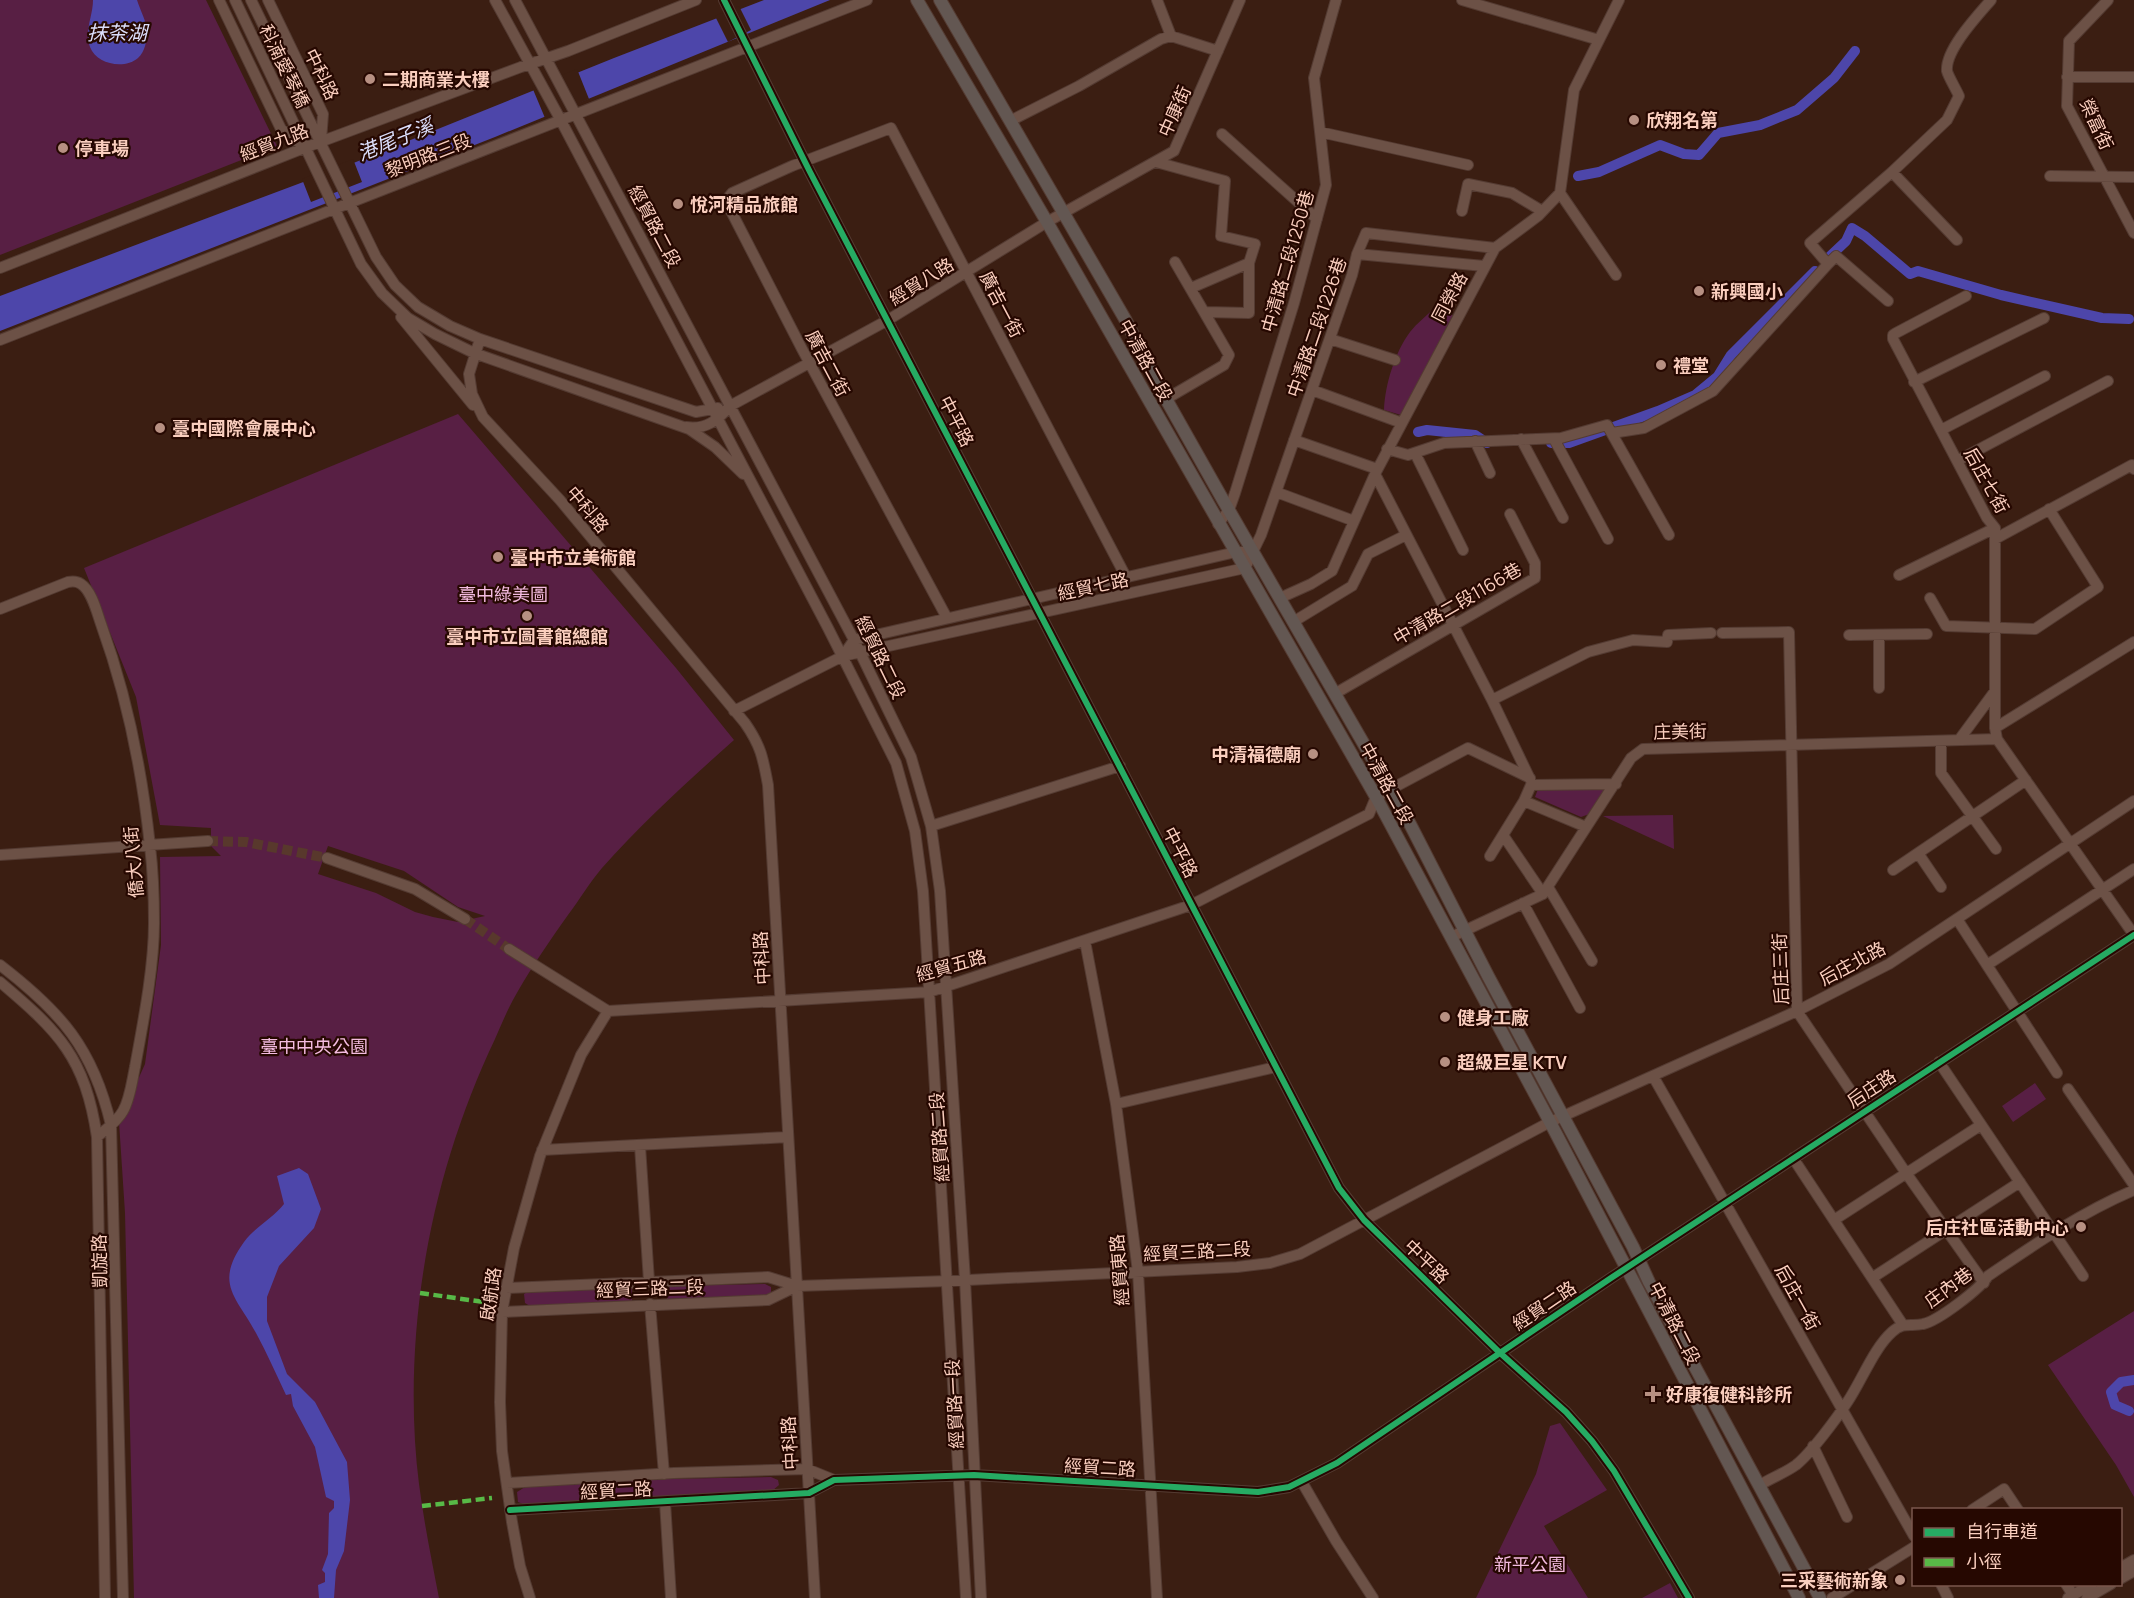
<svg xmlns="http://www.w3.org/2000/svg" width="2134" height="1598" viewBox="0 0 2134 1598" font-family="Manrope,'Noto Sans TC',sans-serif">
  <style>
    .green { fill: #581f44; fill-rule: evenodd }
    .water { fill: #4d46aa }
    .pier { fill: #3b1e12 }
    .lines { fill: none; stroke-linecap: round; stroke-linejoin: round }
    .canal { stroke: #4d46aa; stroke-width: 10 }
    .minor-tunnel { stroke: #58382c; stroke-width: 10; stroke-dasharray: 10 5; stroke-linecap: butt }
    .minor-casing { stroke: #543b32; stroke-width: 12 }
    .major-casing { stroke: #543b32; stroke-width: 14 }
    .minor { stroke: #6c5146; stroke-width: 10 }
    .major { stroke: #635752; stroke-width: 12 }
    .quiet { stroke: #58b947; stroke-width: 4.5; stroke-dasharray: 9 4.5; stroke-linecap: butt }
    .cycleway-casing { stroke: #260801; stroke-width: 10 }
    .cycleway { stroke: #26ab63; stroke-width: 6 }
    .poi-dot { fill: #b79082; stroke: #260801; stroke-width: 2 }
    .labels { text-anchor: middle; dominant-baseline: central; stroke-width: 4.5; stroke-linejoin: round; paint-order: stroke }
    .street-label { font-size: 18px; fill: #facebe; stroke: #260801 }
    .poi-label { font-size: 18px; font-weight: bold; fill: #facebe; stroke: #260801; text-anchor: start }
    .park-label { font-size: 18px; fill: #f4bbe0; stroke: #260801 }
    .water-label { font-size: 20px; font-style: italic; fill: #dbdefb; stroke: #260801 }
  </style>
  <rect width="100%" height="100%" fill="#3b1e12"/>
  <!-- green -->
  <path class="green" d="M0,0h206l71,146 -277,109z
    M1435,308l18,7 -52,100 -17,-5c1,-25 11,-58 26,-78 7,-9 16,-16 25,-24z
    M458,414l218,254 58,72c-46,41 -91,82 -132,128 -12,14 -22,31 -34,47 -17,24 -35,50 -50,76 -9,15 -16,32 -23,48 -59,124 -88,264 -80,402 3,53 14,105 24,157h-305l-9,-385 -6,-91 26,-58 16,-119 -1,-88 61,-1 -10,-10v-18l-51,-3 -24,-128 -52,-129zM328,846l76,25 54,36 27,9 -27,6 -25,-5 -18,-5 -39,-19 -58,-19z
    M1611,782l-19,31 -11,4 -46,-20 3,-8z
    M1673,815l1,34 -71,-33z
    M2035,1083l11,16 -33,23 -11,-16z
    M765,1284l6,3v6l-3,3 -101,3 -1,-13z
    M632,1287v14l-102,5 -5,-3 -1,-9 5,-3z
    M2134,1311v186l-18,-32 -68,-100z
    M1560,1423l47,67 -63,36 44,72h-112l60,-124 14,-48z
    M771,1477l7,3 1,5 -7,6 -246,14 -8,-3 -1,-10 8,-5 135,-8z
    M1670,1583l8,15h-36z"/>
  <!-- water -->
  <path class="water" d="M93,0h44c3,10 10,22 10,32 0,8 -2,20 -9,26 -14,12 -42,6 -48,-11 -6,-16 3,-31 3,-47z
    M764,0h66l-335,137 -495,194v-35l346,-130 268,-108z
    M299,1168l9,6 13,35 -7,19 -35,38 -12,31v24l20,53 28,28 32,60 3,38 -6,51 -8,19 -2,28h-15l-1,-13 7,-3v-9l-3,-3 6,-16 1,-41 5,-5v-7l-8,-4 -11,-50 -22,-41 -2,-12 -5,1c-10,-21 -19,-42 -30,-62 -20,-37 -42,-49 -12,-91 11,-15 29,-24 40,-38l-7,-28z"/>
  <!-- pier -->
  <path class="pier" d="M739,6l12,24 -23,12 -13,-26z
    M577,69l12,30 -44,19 -13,-31z
    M353,159l9,23 -51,20 -9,-23z"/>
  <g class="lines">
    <!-- canal -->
    <path class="canal" d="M1578,176l21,-4 61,-27 24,9 15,1 19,-22 42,-8 37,-15 37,-32 21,-27
      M1826,260l20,-19 6,-13 13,8 45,38 8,-3 83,24 101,23 27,1
      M1418,432l9,-2 48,5 12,8
      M1551,443h18l89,-32 37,-16 23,-19 13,-21 84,-84
      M2129,1411l-14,-6 -4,-13 10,-10 13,-2"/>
    <!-- minor-tunnel -->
    <path class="minor-tunnel" d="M208,841l38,1 81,16
      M465,919l44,30"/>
    <defs>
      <path id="minor" d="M219,0l62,129 22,17
        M235,0l126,264 21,29 26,25 27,16 39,19 215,76 26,18 28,27
        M251,0l125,257 19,28 23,22 32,19 30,13 216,73 22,-4
        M268,0l55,114 -2,27
        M495,0l63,115 270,513 68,135 19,68 8,60 43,707
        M515,0l339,640 57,117 20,69 9,65 25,389 16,318
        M724,0l86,172 529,1016 25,32 135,132 67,60 26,29 22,30 75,127
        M1157,0l14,36
        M1462,0l137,40
        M2108,0l-39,41 -2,65 67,127
        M2067,77h67
        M1010,121l69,-35 82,-47 10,-3 47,15
        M1320,132l148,33
        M1222,134l95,85
        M1156,162l69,19 -4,55 34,8 -6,19 -58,25
        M1892,172l65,68
        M2050,176l84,1
        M1560,193l56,82
        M1462,211l6,-27 44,9 30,18
        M1357,254l127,12
        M1828,264l8,-8 52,45
        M0,268l304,-120 217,-81 47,-16 128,-51
        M1966,296l-70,37 -3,2v4l94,179 8,10v200l2,11 137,196
        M1205,312l44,1v-50
        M401,317l72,88
        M480,339l-11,35 3,20 11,23 77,83 185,223c16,23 18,35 23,62l47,813
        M1330,339l65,21
        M0,340l867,-340
        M1914,382l130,-64
        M1312,390l90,33
        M1166,399l58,-34 5,-10 -54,-93
        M686,427c20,3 32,-7 44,-21l158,-86 159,-98 127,-71 66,-151
        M1941,430l104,-54
        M1612,433l32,-5 69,-37 115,-127 -18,-21 82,-71 55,-52 12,-24c-3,-7 -11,-20 -12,-25 -2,-21 31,-56 44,-71
        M1521,439l42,79
        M1554,439l54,100
        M1294,440l83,29
        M1475,441l15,32
        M1387,449l21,6 36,-12 117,-5 46,-13 62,110
        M1415,453l48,97
        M1957,461l151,-80
        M1375,474l117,226 38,79
        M1276,492l78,29
        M1218,524l11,-14 6,-17 59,-190 32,-118 -12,-107 22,-78
        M1995,539l137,-74 2,4
        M1899,575l96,-47
        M1280,598l31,-14 21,-13 43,-97 120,-226 43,-32 22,-23 14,-103 45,-90
        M1930,598l16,28 89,3 63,-42 -49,-78
        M0,609l68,-27c5,-1 9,-1 13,2 11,7 16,29 20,40 26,72 41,146 49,222 3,25 4,52 4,77 0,45 -11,100 -19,144 -3,14 -5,32 -12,44 -6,11 -17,18 -26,26
        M947,618l-145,-269 -71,-138 -4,-12 5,-6 60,-27 99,-38 235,449
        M1293,622l59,-36 16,-32 38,-19
        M1722,633l67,-1 8,379 109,162 78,110
        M1849,635l78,-1
        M1879,635v53
        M843,656l11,-16 382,-88h17
        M1336,693l199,-115v-15l-25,-49
        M1492,700l96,-48 45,-12 34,2 1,-7 43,-2
        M734,711l109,-55 402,-88 16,-33 91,-260 5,-21 9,-21 129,15
        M1995,728l139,-86
        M1959,740l36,-49
        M1941,741v32l55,76
        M1531,785l85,-1
        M1531,785l-7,16 62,26
        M931,826l189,-60
        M1503,835l40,59
        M1918,853l23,34
        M0,855l208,-14
        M1490,856l34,-55
        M327,858l88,31 50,30
        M1893,870l133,-90
        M1548,887l44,74
        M1523,903l57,105
        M1957,919l100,154
        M1451,937l92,-43 88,-136 12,-9 354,-10
        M1085,941l31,163 22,168 19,326
        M509,949l99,62 321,-19 262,-87 178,-91 7,-17 92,-49 62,30
        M0,965c61,47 93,83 111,160l12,473
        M1987,965l147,-96
        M0,982c59,50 85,75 97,155l8,461
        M1939,1062l144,214
        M1653,1076l261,460
        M2068,1089l66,96
        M1116,1104l160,-37
        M640,1146l9,135
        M542,1150l246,-13
        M1793,1158l110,167
        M1834,1220l147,-95
        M1872,1278l148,-96
        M506,1288l262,-11 29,9 151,-5 289,-14 33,-4 30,-9 250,-132 247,-111 92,-47 245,-163
        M650,1304l14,170
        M502,1312l266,-12 29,-14
        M1813,1446l34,71
        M1302,1482l34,59 37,57
        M507,1483l167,-10 133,-4 27,11
        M1760,1485c11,-7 25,-12 36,-20 15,-12 41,-47 52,-64 14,-21 26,-53 44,-69 12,-11 19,-5 31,-8 15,-3 57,-35 65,-48 47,-32 94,-64 146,-86
        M665,1502l6,96
        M510,1510l299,-17 25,-13 140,-5 284,17 31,-5 48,-24 274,-185 523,-343
        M1972,1510l32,-21 14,21
        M2120,1568l14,-8
        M2120,1579l14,-8
        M1941,1584l7,14
        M2066,1584l7,11
        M530,1598l-10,-32 -8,-44 -10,-71 -2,-49 2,-90 12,-64 26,-92 41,-101 27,-44
        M1832,1598l82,-51
        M2068,1598l24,-14
        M2087,1598l24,-14"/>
      <path id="major" d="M917,0l130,222 329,575 174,325 249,476
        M940,0l185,319 41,80 57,101 187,324 78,152 145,271 16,35 171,316"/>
    </defs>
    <!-- minor casing -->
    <use href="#minor" class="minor-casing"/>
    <!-- major casing -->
    <use href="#major" class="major-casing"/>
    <!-- minor -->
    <use href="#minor" class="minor"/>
    <!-- major -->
    <use href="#major" class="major"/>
    <!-- quiet -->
    <path class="quiet" d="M420,1293l71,10
      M422,1506l70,-8"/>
    <defs>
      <path id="cycleway" d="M724,0l86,172 529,1016 25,32 135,132 67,60 26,29 22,30 75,127
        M510,1510l299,-17 25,-13 140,-5 284,17 31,-5 48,-24 274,-185 523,-343"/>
    </defs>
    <!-- cycleway casing -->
    <use href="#cycleway" class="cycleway-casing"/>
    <!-- cycleway -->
    <use href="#cycleway" class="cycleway"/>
  </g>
  <!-- markers -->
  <g class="poi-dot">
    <circle cx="370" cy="79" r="6"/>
    <circle cx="1634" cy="120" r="6"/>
    <circle cx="63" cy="148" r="6"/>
    <circle cx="678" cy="204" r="6"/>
    <circle cx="1699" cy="291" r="6"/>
    <circle cx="1661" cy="365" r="6"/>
    <circle cx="160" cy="428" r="6"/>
    <circle cx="498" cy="557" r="6"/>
    <circle cx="527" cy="616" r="6"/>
    <circle cx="1313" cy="754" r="6"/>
    <circle cx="1445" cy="1017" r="6"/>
    <circle cx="1445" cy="1062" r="6"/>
    <circle cx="2081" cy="1227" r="6"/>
    <path d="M1650 1385h6v6h6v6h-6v6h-6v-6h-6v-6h6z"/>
    <circle cx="1900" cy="1580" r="6"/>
  </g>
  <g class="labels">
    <!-- street labels -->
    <g class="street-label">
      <text transform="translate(285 66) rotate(64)">科湳愛琴橋</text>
      <text transform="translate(322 74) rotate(64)">中科路</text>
      <text transform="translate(1174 111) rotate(-66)">中康街</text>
      <text transform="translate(2097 124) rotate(65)">榮富街</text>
      <text transform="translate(274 142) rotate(-21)">經貿九路</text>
      <text transform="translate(428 155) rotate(-21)">黎明路三段</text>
      <text transform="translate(655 226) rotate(62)">經貿路二段</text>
      <text transform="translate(1287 261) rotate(-74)">中清路二段1250巷</text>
      <text transform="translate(921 281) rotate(-32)">經貿八路</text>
      <text transform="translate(1449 297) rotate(-62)">同榮路</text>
      <text transform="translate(1002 304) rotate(62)">廣吉一街</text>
      <text transform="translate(1316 327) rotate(-71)">中清路二段1226巷</text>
      <text transform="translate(1146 360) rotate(61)">中清路二段</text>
      <text transform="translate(828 363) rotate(62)">廣吉二街</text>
      <text transform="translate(957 421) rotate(63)">中平路</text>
      <text transform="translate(1987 480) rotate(61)">后庄七街</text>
      <text transform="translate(588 509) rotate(50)">中科路</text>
      <text transform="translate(1093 586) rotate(-12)">經貿七路</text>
      <text transform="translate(1457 603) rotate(-30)">中清路二段1166巷</text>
      <text transform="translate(881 657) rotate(64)">經貿路二段</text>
      <text transform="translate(1680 731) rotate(-1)">庄美街</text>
      <text transform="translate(1387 783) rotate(61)">中清路二段</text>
      <text transform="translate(1181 852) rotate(63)">中平路</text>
      <text transform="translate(133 862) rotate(-95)">僑大八街</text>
      <text transform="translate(761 958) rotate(-93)">中科路</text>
      <text transform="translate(1852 963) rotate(-28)">后庄北路</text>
      <text transform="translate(951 965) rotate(-16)">經貿五路</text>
      <text transform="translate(1780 969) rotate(-92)">后庄三街</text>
      <text transform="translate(1871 1088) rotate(-33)">后庄路</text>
      <text transform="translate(939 1137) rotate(-94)">經貿路二段</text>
      <text transform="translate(1197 1251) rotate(-3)">經貿三路二段</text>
      <text transform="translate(99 1261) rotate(-91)">凱旋路</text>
      <text transform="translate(1427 1261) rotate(44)">中平路</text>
      <text transform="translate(1119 1270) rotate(-95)">經貿東路</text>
      <text transform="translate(1948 1287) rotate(-36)">庄內巷</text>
      <text transform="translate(650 1288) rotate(-2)">經貿三路二段</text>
      <text transform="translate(490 1294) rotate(-82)">啟航路</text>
      <text transform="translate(1798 1297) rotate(61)">后庄一街</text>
      <text transform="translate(1544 1305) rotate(-34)">經貿二路</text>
      <text transform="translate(1675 1323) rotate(63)">中清路二段</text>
      <text transform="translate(954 1404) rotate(-93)">經貿路一段</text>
      <text transform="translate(789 1443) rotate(-93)">中科路</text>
      <text transform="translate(1100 1467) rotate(3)">經貿二路</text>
      <text transform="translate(616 1490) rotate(-3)">經貿二路</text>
    </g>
    <!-- poi labels -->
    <g class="poi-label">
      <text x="382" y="79">二期商業大樓</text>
      <text x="1646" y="120">欣翔名第</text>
      <text x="75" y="148">停車場</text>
      <text x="690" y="204">悅河精品旅館</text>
      <text x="1711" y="291">新興國小</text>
      <text x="1673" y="365">禮堂</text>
      <text x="172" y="428">臺中國際會展中心</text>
      <text x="510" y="557">臺中市立美術館</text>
      <text x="527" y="636" text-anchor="middle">臺中市立圖書館總館</text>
      <text x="1301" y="754" text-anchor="end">中清福德廟</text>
      <text x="1457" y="1017">健身工廠</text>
      <text x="1457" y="1062">超級巨星 KTV</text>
      <text x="2069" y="1227" text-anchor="end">后庄社區活動中心</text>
      <text x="1666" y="1394">好康復健科診所</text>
      <text x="1888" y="1580" text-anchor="end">三采藝術新象</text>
    </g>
    <!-- park labels -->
    <g class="park-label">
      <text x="503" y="594">臺中綠美圖</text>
      <text x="314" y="1046">臺中中央公園</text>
      <text x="1530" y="1564">新平公園</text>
    </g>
    <!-- water labels -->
    <g class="water-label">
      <text x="117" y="32">抹茶湖</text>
      <text transform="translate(395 139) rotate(-22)">港尾子溪</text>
    </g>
  </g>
  <!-- legend -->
  <rect x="1912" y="1508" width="210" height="78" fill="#260801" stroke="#7b574d" stroke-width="1.5"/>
  <rect x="1924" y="1528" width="30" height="9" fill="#26ab63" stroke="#7b574d" stroke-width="1.5"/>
  <text x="1966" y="1538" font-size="18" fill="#facebe">自行車道</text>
  <rect x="1924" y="1558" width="30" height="9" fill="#58b947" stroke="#7b574d" stroke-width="1.5"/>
  <text x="1966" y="1568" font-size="18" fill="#facebe">小徑</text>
</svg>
